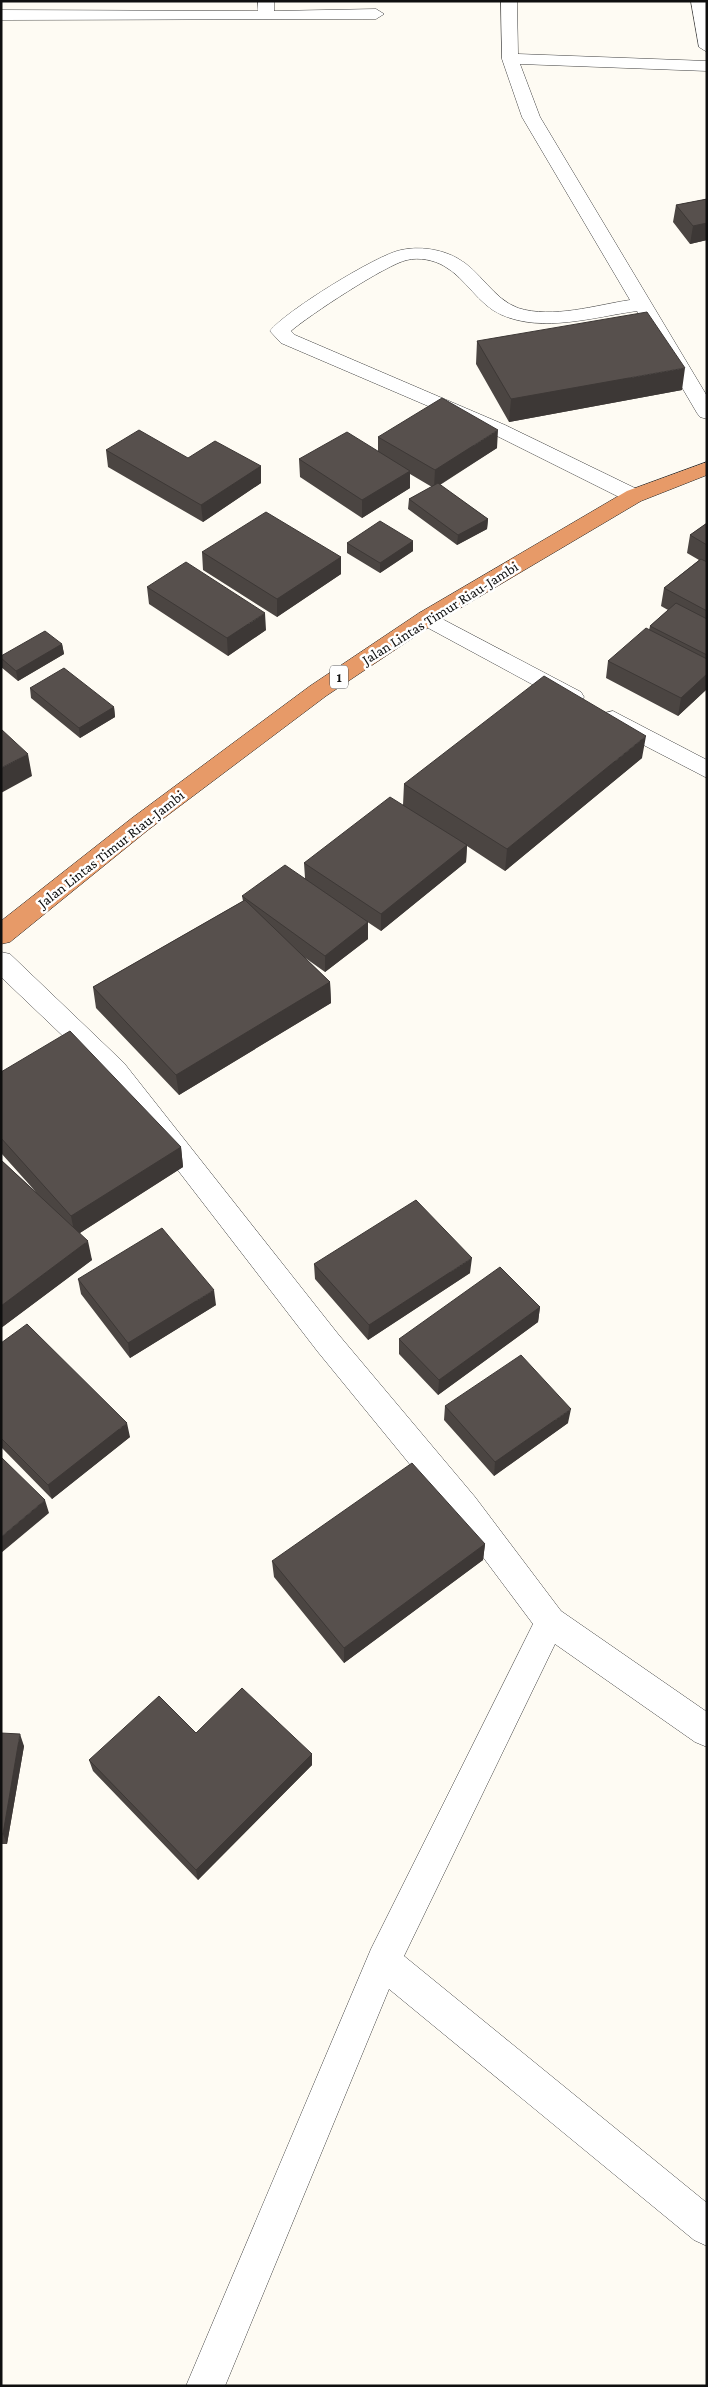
<svg xmlns="http://www.w3.org/2000/svg" width="708" height="2387" viewBox="0 0 708 2387" font-family="'Crimson Pro',serif">
  <style>
    .lines { fill: none; stroke-linecap: round; stroke-linejoin: round }
    .minor-casing { stroke: #424242; stroke-width: 1 }
    .highway-casing { stroke: #202020; stroke-width: 1 }
    .minor { fill: #fff; fill-rule: evenodd }
    .highway { fill: #e79a68; fill-rule: evenodd }
    .wall { fill: #4b4542 }
    .shaded-wall { fill: #3d3836 }
    .building { fill: #57504d; stroke: #3d3836 }
    .labels { text-anchor: middle; dominant-baseline: central; stroke-width: 5; stroke-linejoin: round; paint-order: stroke }
    .shield { fill: #fff; stroke: #575757; stroke-width: 1 }
    .shield-label { font-size: 14px; font-weight: bold; fill: #0f0f0f }
    .street-label { font-size: 15px; fill: #0f0f0f; stroke: #fff }
  </style>
  <rect width="100%" height="100%" fill="#fefbf3"/>
  <g class="lines">
    <defs>
      <path id="minor" d="M258,1h16v10l102,-2 8,5 -8,5 -375,1v-10l257,1z
        M501,1h16l1,53 189,7v10l-187,-7 20,53 167,279v23l-7,-2 -3,-4 -60,-102c-43,6 -94,22 -135,4 -24,-10 -36,-37 -58,-49 -10,-6 -25,-9 -37,-6 -20,4 -99,56 -116,71l4,4 210,90 136,66 3,5 -3,5 -7,1 -7,-1 -136,-68 -210,-90 -11,-12c14,-19 108,-77 131,-81 18,-4 40,-1 56,8 23,12 36,41 61,50 35,11 78,-3 112,-8l-108,-183 -20,-58z
        M691,1h16v51l-8,-5z
        M427,611l154,81 3,5 -3,5 -8,3 -8,-3 -146,-79 -3,-5 3,-5z
        M613,711l94,49v18l-102,-53 -3,-6 3,-6z
        M1,952l9,2 114,109 214,271 137,163 86,114 146,101v35l-12,-5 -140,-98 -151,312 303,247v43l-13,-6 -305,-251 -164,397h-39l185,-437 162,-325 -80,-107 -135,-165 -212,-275 -105,-100z"/>
      <path id="highway" d="M707,462v13l-66,26 -206,122 -109,73 -178,134 -138,112 -9,2v-23l131,-103 178,-132 109,-73 208,-122z"/>
    </defs>
    <!-- minor casing -->
    <use href="#minor" class="minor-casing"/>
    <!-- highway casing -->
    <use href="#highway" class="highway-casing"/>
    <!-- minor -->
    <use href="#minor" class="minor"/>
    <!-- highway -->
    <use href="#highway" class="highway"/>
  </g>
  <!-- wall -->
  <path class="wall" d="M707,199v41l-17,4 -17,-22 3,-17z
    M477,341l205,49 -173,32 -33,-58z
    M378,437l119,11 -57,37 48,34 -1,10 -30,16 -49,-36 1,-10 23,-12 -22,-13v14l-48,30 -62,-41 -1,-18 79,-8z
    M106,450l155,16v17l-58,39 -95,-55z
    M707,523v166l-29,27 -72,-38 2,-17 41,-31 1,-4 18,-16 -7,-4 3,-18 35,-28 -12,-7 3,-18z
    M413,541v10l-33,22 -33,-20v-10z
    M202,552l139,5v17l-64,43 -74,-47z
    M147,587l119,43 -38,26 -79,-52z
    M62,644l2,10 -46,27 -17,-14v-11z
    M30,688l84,19 1,10 -35,21 -49,-40z
    M642,758l-137,113 -38,-25 -1,16 -85,69 -15,-10 2,1v17l-43,33 -21,-15 26,25 1,21 -152,92 -83,-87 -3,-21 150,-86 -1,-5 63,-18 -1,-15 99,-58 1,-21z
    M1,1072l180,75 2,20 -103,66 12,27 -91,68v-168l35,32 -35,-39z
    M314,1264l156,9 -102,67 -53,-61z
    M78,1279l138,26 -86,53 -49,-64z
    M540,1307l-2,15 -100,73 -39,-41v-15z
    M1,1343l129,94 -78,62 -51,-52z
    M445,1406l123,17 -74,53 -50,-56z
    M485,1544l-2,16 -139,103 -70,-86 -2,-16z
    M1,1733l23,13 -17,98h-6z
    M196,1733l116,21v11l-114,115 -105,-109 -4,-11z"/>
  <!-- shaded-wall -->
  <path class="shaded-wall" d="M707,223v17l-17,4 3,-18z
    M685,368l-3,22 -173,32 2,-23z
    M498,430l-1,18 -63,40 1,-18z
    M261,466v17l-58,39 -2,-17z
    M410,471v17l-48,30v-18z
    M488,519l-1,10 -30,16 1,-10z
    M413,541v10l-33,22v-10z
    M341,557v17l-64,43v-18z
    M265,613l1,17 -38,26 -1,-18z
    M62,644l2,10 -46,27 -2,-10z
    M707,674v15l-29,27 3,-18z
    M114,707l1,10 -35,21 -1,-10z
    M646,736l-4,22 -137,113 2,-22z
    M28,754l4,22 -31,17v-25z
    M467,845l-1,17 -85,69v-17z
    M368,922v17l-43,33v-16z
    M330,982l1,21 -152,92 -3,-20z
    M181,1147l2,20 -108,69 -4,-20z
    M88,1241l4,19 -91,68v-22z
    M472,1258l-2,15 -102,67 1,-15z
    M214,1290l2,15 -86,53 -2,-15z
    M540,1307l-2,15 -100,73 1,-15z
    M571,1409l-3,14 -74,53 1,-14z
    M127,1423l3,14 -78,62 -4,-14z
    M45,1500l4,13 -48,40v-16z
    M485,1544l-2,16 -139,103v-15z
    M20,1734l4,12 -17,98 -4,-10z
    M312,1754v11l-114,115 -2,-10z"/>
  <!-- building -->
  <path class="building" d="M707,199v24l-14,3 -17,-21z
    M647,312l38,56 -174,31 -34,-58z
    M442,398l56,32 -63,40 -57,-33z
    M139,430l49,28 27,-17 46,25 -60,39 -95,-55z
    M347,432l63,39 -48,29 -63,-41z
    M438,483l50,36 -30,16 -49,-36z
    M266,512l75,45 -64,42 -75,-47z
    M380,521l33,20 -33,22 -33,-20z
    M707,523v22l-17,-10z
    M701,559l6,3v49l-43,-23z
    M186,562l79,51 -38,25 -80,-51z
    M676,603l31,16v36l-57,-29z
    M646,628l61,31v15l-26,24 -73,-37z
    M45,631l17,13 -46,27 -15,-13v-2z
    M64,668l50,39 -35,21 -49,-40z
    M544,676l102,60 -139,113 -103,-65z
    M1,729l27,25 -27,14z
    M390,797l77,48 -86,69 -77,-51z
    M285,865l83,57 -43,34 -83,-60z
    M245,900l85,82 -154,93 -83,-88z
    M70,1031l111,116 -110,69 -70,-78v-66z
    M1,1160l87,81 -87,65z
    M416,1200l56,58 -103,67 -55,-61z
    M162,1228l52,62 -86,53 -50,-64z
    M500,1267l40,40 -101,73 -40,-41z
    M27,1324l100,99 -79,62 -47,-47v-95z
    M521,1355l50,54 -76,53 -50,-56z
    M1,1457l44,43 -44,37z
    M412,1463l73,81 -141,104 -72,-87z
    M242,1688l70,66 -116,116 -107,-110 70,-64 37,37z
    M1,1733l19,1 -17,100h-2z"/>
  <g class="labels">
    <!-- shield labels -->
    <rect class="shield" x="330" y="665.5" width="18" height="23" rx="4"/>
    <g class="shield-label">
      <text x="339" y="677">1</text>
    </g>
    <!-- street labels -->
    <g class="street-label">
      <text transform="translate(440 613) rotate(-32)">Jalan Lintas Timur Riau-Jambi</text>
      <text transform="translate(111 849) rotate(-38)">Jalan Lintas Timur Riau-Jambi</text>
    </g>
  </g>
  <!-- border -->
  <rect width="708" height="2387" fill="none" stroke="#0f0f0f" stroke-width="5"/>
</svg>
